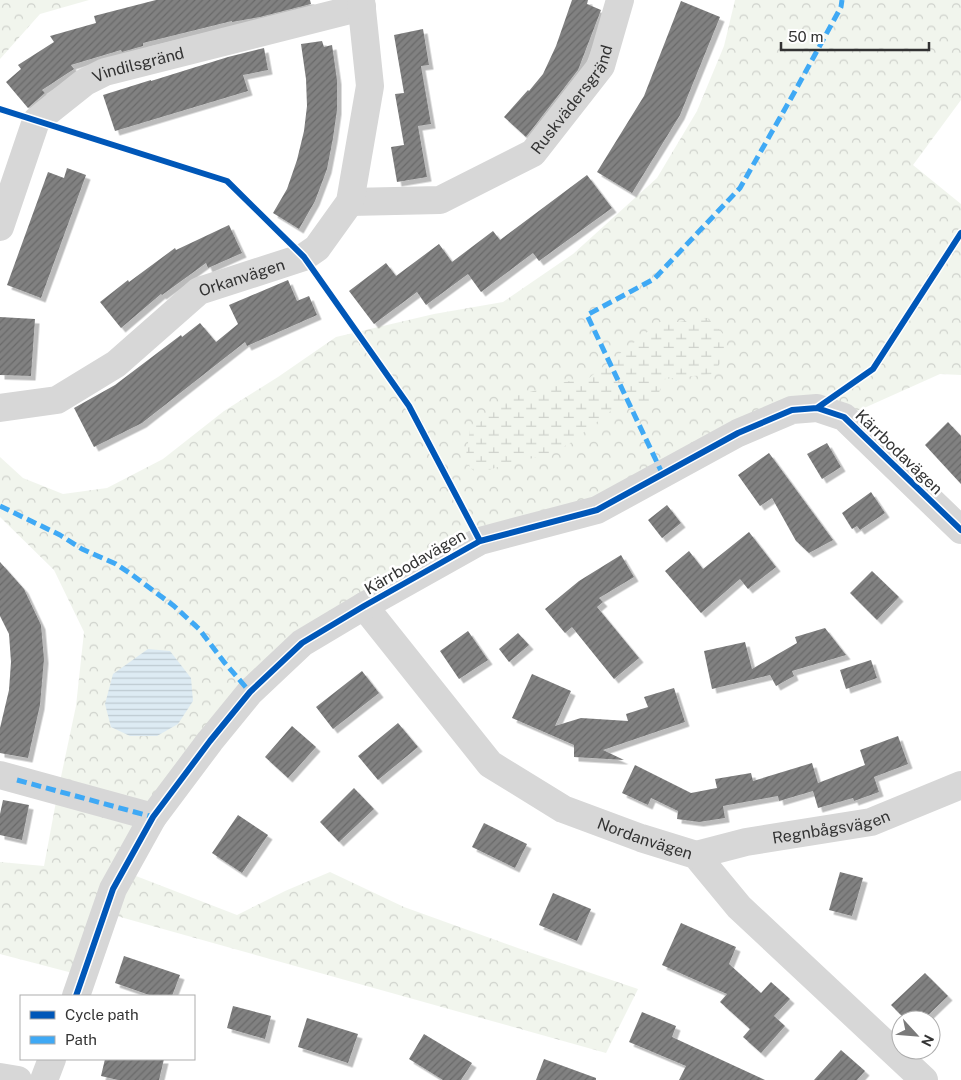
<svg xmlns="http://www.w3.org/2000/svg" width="961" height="1080" viewBox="0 0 961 1080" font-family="'Public Sans',sans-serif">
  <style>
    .forest { fill: url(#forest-crowns) }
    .wetland { fill: url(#wetland-marsh) }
    .water { fill: url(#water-rules) }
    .building { fill: url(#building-hatch); filter: url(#shadow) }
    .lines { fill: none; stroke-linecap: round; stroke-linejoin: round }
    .minor { stroke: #d7d7d7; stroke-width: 28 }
    .quiet { stroke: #3fa9f5; stroke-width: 5; stroke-dasharray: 10 5; stroke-linecap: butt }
    .cycleway-casing { stroke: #fff; stroke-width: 9 }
    .cycleway { stroke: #0057b8; stroke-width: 6 }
    .labels { text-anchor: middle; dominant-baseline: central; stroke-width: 5; stroke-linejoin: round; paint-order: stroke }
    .street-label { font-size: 16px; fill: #333; stroke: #fff }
  </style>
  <defs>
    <pattern id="forest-crowns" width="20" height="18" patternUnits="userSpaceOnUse" patternTransform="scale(1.25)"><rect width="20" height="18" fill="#f1f5ed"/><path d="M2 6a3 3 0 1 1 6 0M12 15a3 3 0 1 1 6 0" fill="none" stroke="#cfd2cc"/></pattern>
    <pattern id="wetland-marsh" width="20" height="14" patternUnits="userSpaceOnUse" patternTransform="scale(1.25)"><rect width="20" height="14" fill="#f1f5ed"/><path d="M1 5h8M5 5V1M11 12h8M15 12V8" fill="none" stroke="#cfd2cc"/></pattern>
    <pattern id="water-rules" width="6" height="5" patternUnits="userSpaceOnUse" patternTransform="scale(1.25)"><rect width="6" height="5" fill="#ddebf3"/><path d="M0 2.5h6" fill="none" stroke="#becad1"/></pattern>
    <pattern id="building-hatch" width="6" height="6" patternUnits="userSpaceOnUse" patternTransform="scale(1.25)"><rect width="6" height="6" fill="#818181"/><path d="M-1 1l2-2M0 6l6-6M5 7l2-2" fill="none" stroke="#6a6a6a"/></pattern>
    <filter id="shadow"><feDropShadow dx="4.5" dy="4.5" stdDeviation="0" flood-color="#0004"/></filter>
  </defs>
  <rect width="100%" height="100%" fill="#fff"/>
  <!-- forest -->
  <path class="forest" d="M0,0h89l-49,14 -40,45z
    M735,0h226v100l-48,65 48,39v171l-21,-1 -96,43 -27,-9 -154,67 -183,66 -178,102 -179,228 114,44 48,-24 45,-19 74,35 125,45 109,37 -32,64 -500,-140 -22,63 -84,-22v-92l44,4 14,-75 18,-85 8,-74 -30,-62 -54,-53v-60l23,21 40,16 44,-6 56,-29 61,-48 54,-34 58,-40 98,-23 69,-12 70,-48 84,-76 40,-67 27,-65z"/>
  <!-- wetland -->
  <path class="wetland" d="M707,318l19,19v17l-13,20 -49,5 -7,19 -14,6 -31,6 -43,34 -25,12 -32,6 -35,12 -12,-12 5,-32 42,-33 53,-15 24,-4 71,-56h19z"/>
  <!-- water -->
  <path class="water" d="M148,649l22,2 21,27 2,23 -15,23 -21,12h-27l-19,-9 -6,-23 8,-30z"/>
  <!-- building -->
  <path class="building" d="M156,0h154l1,4 -51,13 -28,5v-1l-89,22v3l-21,6 -1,-2 -50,15 3,4 -32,21 3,3 -17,15 -22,-26 15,-13 -3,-4 36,-23 -4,-6 46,-13 -2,-7z
    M572,0h16l-1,4 14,6 -23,60 -52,67 -22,-20 24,-27 1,1 14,-17 13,-28z
    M681,1l39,16 -40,98 -48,78 -35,-21 47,-76z
    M423,29l6,36 -8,1 10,58 -13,2 9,51 -30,5 -6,-35 13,-2 -9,-51 9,-1 -10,-58z
    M322,41l2,6 8,-2 5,35v30l-4,28 -6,31 -12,32 -16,28 -26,-16 14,-24 10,-29 7,-29 3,-25 -1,-27 -5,-35z
    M264,48l4,22 -25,5 5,16 -133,40 -12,-36 48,-15v1l77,-24z
    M67,168l19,7 -45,123 -34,-13 41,-113 16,6z
    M587,175l25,33 -73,53 -6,-8 -52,39 -13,-18 -42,31 -9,-13 -43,32 -25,-33 37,-28 10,13 43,-32 13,18 41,-31 7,9z
    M229,225l13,28 -34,15 -2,-5 -44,32 -1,-1 -40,34 -21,-26 28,-22 1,2 46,-34 1,2z
    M288,280l9,21 12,-5 8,19 -70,31 -2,-4 -103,81 -48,24 -20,-39 41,-23 66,-50 1,2 18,-14 16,19 22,-18 -9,-19z
    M0,317l35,2 -4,57 -31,-1z
    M948,422l13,14v48l-36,-39z
    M827,443l14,24 -19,12 -15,-25z
    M769,453l64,87 -24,13 -13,-12 -24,-43 -12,8 -22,-31z
    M871,492l14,21 -25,17 -3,-4 -5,3 -10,-16z
    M667,505l14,18 -19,15 -14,-18z
    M749,532l27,35 -28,22 -8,-10 -39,34 -36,-42 24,-20 14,18z
    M621,555l13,22 -35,21 4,4 -6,5 42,51 -25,21 -42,-52 -7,6 -20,-24 34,-28z
    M0,562l24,27 17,36 3,34 -4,46 -12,53 -28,-5v-25l9,-38 2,-28 -2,-28 -9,-18z
    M872,571l27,26 -22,23 -27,-27z
    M825,628l21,27 -54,16 2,5 -18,10 -6,-11 -58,14 -8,-38 41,-9 7,27 45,-26 -2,-6z
    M468,631l20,29 -29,19 -19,-28z
    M518,633l11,12 -20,17 -10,-13z
    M871,660l6,18 -31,11 -6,-19z
    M362,671l17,22 -46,36 -17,-22z
    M532,674l39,17 -16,35 26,-8 47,3 -2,-7 22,-7 -4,-10 30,-9 11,34 -82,28 21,10 -50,-3v-12l-62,-27z
    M398,723l20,24 -40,33 -20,-24z
    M292,726l24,21 -28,31 -23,-21z
    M898,736l10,28 -34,13 5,15 -25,9 -1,-3 -35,10 -5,-17 -34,10 -1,-5 -55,10 2,12 -26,4 -22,-3 1,-8 -27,-13 -3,7 -26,-12 13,-28 56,28 26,-5 -2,-9 36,-6 2,8 59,-18 6,20 47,-18 -5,-15z
    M354,788l20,21 -35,33 -19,-20z
    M3,800l26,5 -7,35 -22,-5v-21z
    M238,815l30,20 -26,38 -30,-20z
    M484,823l43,21 -12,24 -43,-21z
    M840,872l23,6 -11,38 -23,-6z
    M553,893l38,16 -14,32 -38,-16z
    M681,923l55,24 -7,17 32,29 10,-11 19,17 -16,17 11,10 -24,27 -18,-16 7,-8 -30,-27 7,-8 -65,-29z
    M124,956l56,19 -8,21h-20l-37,-13z
    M925,973l23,23 -25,24h-17l-15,-15z
    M233,1006l38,10 -6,23 -38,-11z
    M642,1012l34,14 -4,11 93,43h-86l7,-14 -57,-24z
    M307,1018l51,16 -10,29 -50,-16z
    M424,1034l48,29 -11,17h-18l-34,-21z
    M841,1050l24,21 -8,9h-43z
    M105,1059h59l-5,21h-41l-17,-4z
    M544,1059l52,19v2h-60z"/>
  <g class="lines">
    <!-- minor -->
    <g class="minor">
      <path id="s1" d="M350,202l90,-2 93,-47 68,-87 19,-66"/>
      <path id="s2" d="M0,227l36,-106 49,-39 20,-10 257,-65"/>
      <path id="s3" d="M0,408l57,-8 59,-36 83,-73 105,-34 13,-9 33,-46 20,-116 -9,-86"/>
      <path id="s4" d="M364,606l126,158 73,45 78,29 55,17 43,52 185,173"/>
      <path d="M0,775l153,42"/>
      <path id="s5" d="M696,855l50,-13 125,-20 90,-37"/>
      <path d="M76,996l37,-107 40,-72 57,-76 40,-49 52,-49 62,-37 116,-65 117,-31 141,-77 54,-23 25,-2 27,9 117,113"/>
      <path d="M0,1077l18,3"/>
      <path d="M44,1080l8,-21"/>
    </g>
    <!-- quiet -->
    <path class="quiet" d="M663,475l-76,-160 67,-36 86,-91 54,-95 47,-86 1,-7
      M0,506l60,29 22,14 34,15 15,10 43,32 25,23 25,33 26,30
      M17,780l136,37"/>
    <defs>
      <path id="cycleway" d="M0,109l227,72 77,76 105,149 71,135
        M817,408l56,-39 88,-136
        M76,996l37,-107 40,-72 57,-76 40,-49 52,-49 62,-37 116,-65 117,-31 141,-77 54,-23 25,-2 27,9 117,113"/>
    </defs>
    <!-- cycleway casing -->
    <use href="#cycleway" class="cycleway-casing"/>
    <!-- cycleway -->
    <use href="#cycleway" class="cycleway"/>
  </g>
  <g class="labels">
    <!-- street labels -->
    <g class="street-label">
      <text stroke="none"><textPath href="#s2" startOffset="231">Vindilsgränd</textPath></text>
      <text stroke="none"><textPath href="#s1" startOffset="261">Ruskvädersgränd</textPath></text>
      <text stroke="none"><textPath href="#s3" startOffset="282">Orkanvägen</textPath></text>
      <text transform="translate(899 452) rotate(44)">Kärrbodavägen</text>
      <text transform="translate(415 562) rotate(-30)">Kärrbodavägen</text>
      <text stroke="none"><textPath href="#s5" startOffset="138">Regnbågsvägen</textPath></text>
      <text stroke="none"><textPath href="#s4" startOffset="375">Nordanvägen</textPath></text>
    </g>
  </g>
  <!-- legend -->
  <rect x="20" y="995" width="175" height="65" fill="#ffffff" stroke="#adadad"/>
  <rect x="30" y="1011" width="25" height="8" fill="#0057b8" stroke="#adadad"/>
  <text x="65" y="1020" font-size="15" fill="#333333">Cycle path</text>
  <rect x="30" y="1036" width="25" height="8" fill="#3fa9f5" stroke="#adadad"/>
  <text x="65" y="1045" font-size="15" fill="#333333">Path</text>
  <!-- north arrow -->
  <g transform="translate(916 1035) rotate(116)"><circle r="24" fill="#ffffff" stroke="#adadad"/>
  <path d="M0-4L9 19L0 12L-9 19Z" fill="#7a7a7a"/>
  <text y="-8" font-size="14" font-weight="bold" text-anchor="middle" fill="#333333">N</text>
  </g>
  <!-- scale -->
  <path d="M781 42v8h148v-8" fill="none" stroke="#333333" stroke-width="2.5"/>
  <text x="788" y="42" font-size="15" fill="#333333" stroke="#ffffff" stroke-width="4" paint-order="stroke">50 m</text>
</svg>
